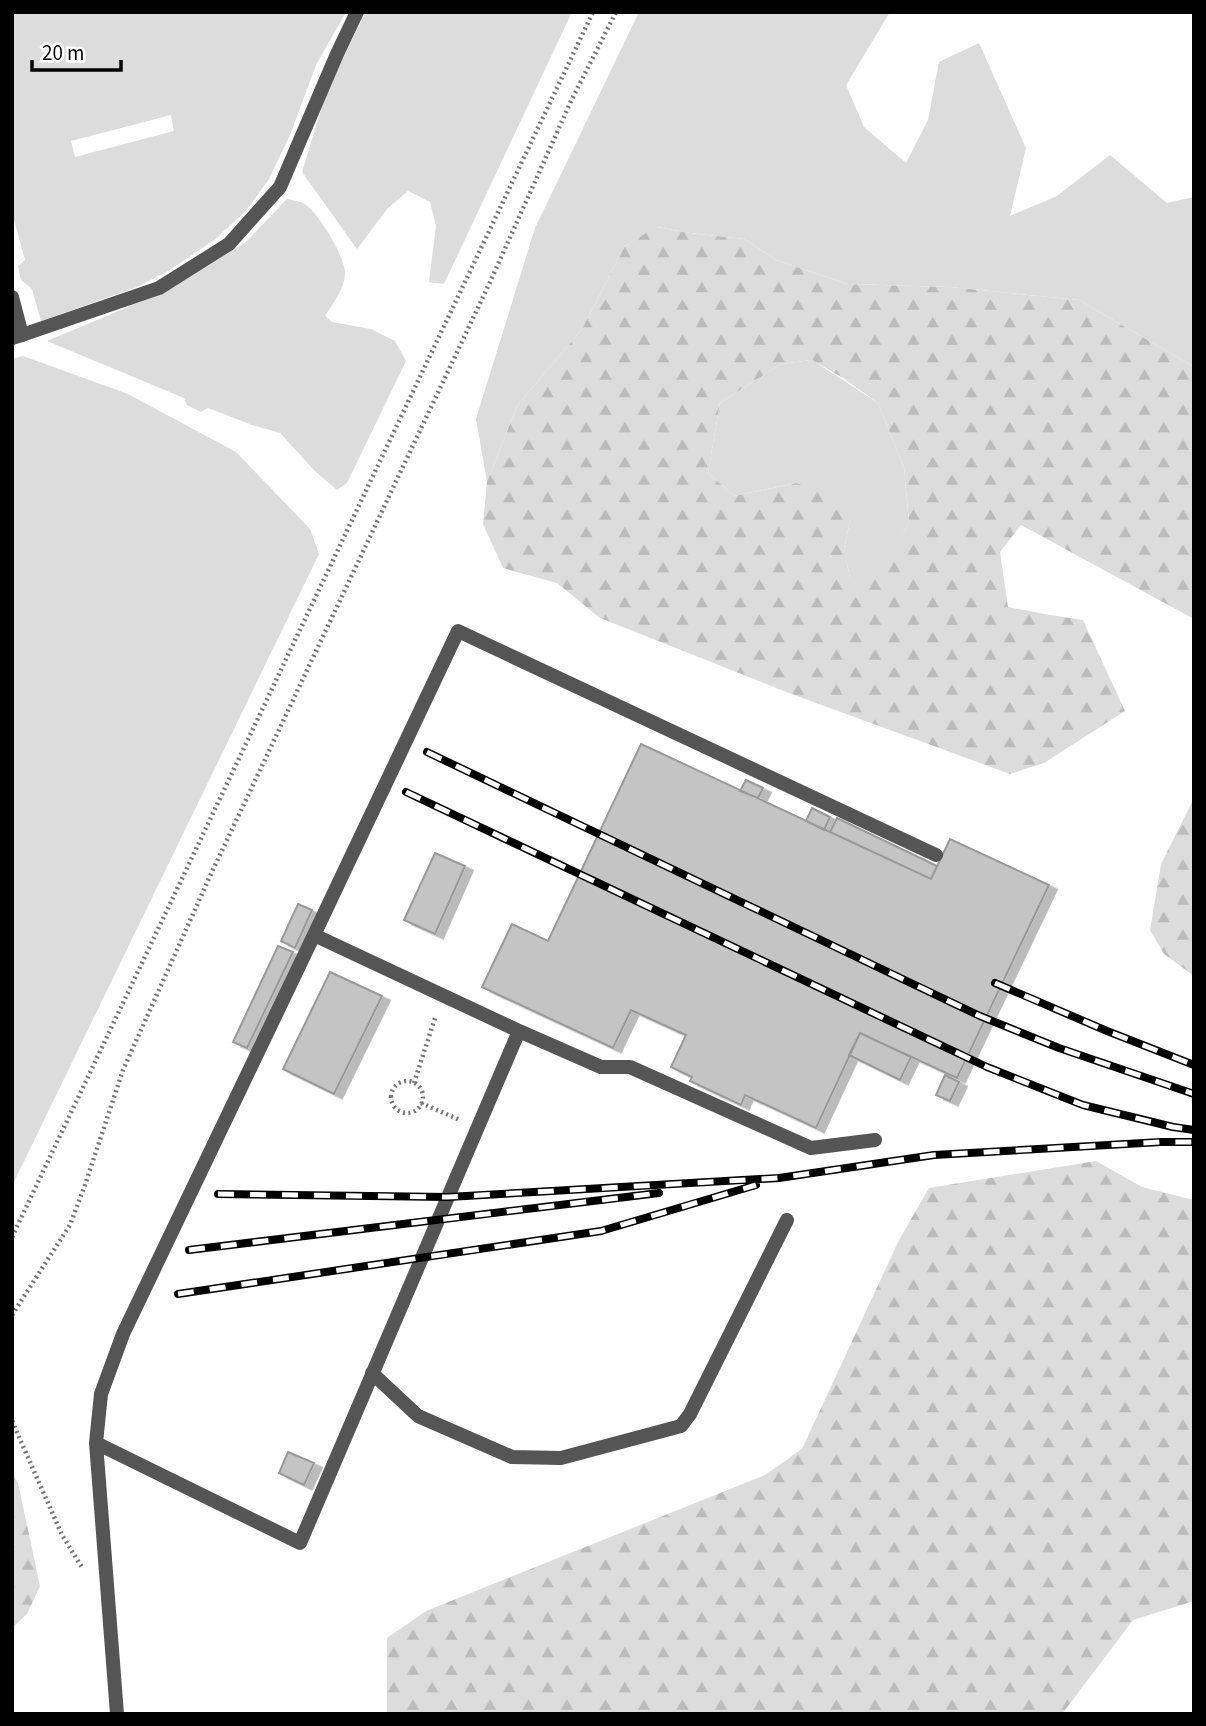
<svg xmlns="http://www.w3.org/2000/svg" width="1206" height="1726" viewBox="0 0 1206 1726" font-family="'Source Sans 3',sans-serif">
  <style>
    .grass { fill: #dcdcdc; fill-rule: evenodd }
    .forest { fill: url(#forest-firs); fill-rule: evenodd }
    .building { fill: #c4c4c4; stroke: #999; stroke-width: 2; filter: url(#shadow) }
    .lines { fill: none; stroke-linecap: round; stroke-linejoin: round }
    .path { stroke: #777; stroke-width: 4.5; stroke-dasharray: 2 3.5; stroke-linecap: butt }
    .service { stroke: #555; stroke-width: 14 }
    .minor { stroke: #555; stroke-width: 14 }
    .rail-casing { stroke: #000; stroke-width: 8 }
    .rail { stroke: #fff; stroke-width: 5; stroke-dasharray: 16; stroke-linecap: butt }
  </style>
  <defs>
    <pattern id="forest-firs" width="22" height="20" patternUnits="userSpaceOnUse" patternTransform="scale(1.75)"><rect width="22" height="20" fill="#dcdcdc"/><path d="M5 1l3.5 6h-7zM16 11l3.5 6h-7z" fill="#bbb"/></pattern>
    <filter id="shadow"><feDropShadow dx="8" dy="4.5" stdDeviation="0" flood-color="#0004"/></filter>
  </defs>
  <rect width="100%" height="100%" fill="#fff"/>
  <!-- grass -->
  <path class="grass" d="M12,12h334l-30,53 -26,70 -21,44 -24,33 -31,28 -44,30 -33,17 -96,34 -9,-32 -11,-9 -3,-14 7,-6 -13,-48zM171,115l3,16 -99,26 -4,-16z
    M366,12h206l-128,272 -15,-2 7,-56 -6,-24 -22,-11 -21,18 -30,40 -55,-77 25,-82z
    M639,12h251l-44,73 18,42 42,36 22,-43 11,-58 40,-19 47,105 -16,68 47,-20 53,-41 57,48 27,-6v170l-115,-67 -129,-13 -103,-3 -71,-24 -32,-21 -54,-6 -33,-6 -32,19 -43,83 -65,77 -30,76 -11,-63 59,-191z
    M287,199c5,1 11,2 16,4 14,7 41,52 42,69 0,17 -12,31 -20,44l7,6 39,7 24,12 11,20 -59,122 -10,7 -22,-19 -35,-38 -28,-8 -44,-17 -7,4 -14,-7 -3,-7 -137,-57 81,-34 5,-7 45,-20 4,2 64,-40z
    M23,356l105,38 108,58 74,77 9,25 -307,632v-827z
    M812,360l66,43 26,65 5,55 -34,55h-25l-6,-29 6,-28 -54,-38 -62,13 -26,-23 12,-70 61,-39z"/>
  <!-- forest -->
  <path class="forest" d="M656,227l34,6 54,6 32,21 71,24 103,3 129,13 115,67v252l-173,-94 -21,27 8,55 42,8 33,5 42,91 -81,52 -34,11 -221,-81 -189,-75 -43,-35 -54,-15 -20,-44 4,-42 30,-76 65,-77 43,-83zM812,360l31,18 35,25 26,65 5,55 -35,55h-24l-6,-29 6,-28 -24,-28 -30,-10 -62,13 -26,-23 12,-70 61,-39z
    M1194,801v175l-30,-22 -14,-24 11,-66 31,-62z
    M1096,1161l46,26 52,13v401l-61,19 -71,94h-675v-76l39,-27 339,-136 37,-26 97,-209 30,-52z
    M12,1473l6,10 22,103 -13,28 -15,14z"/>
  <!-- building -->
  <path class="building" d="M641,744l290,135 19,-40 99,46 -92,193 -97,-45 -44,95 -71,-33 -4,10 -51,-24 2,-4 -21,-10 15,-32 -55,-25 -18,38 -131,-61 30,-63 36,17z
    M746,780l17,8 -5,10 -18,-7z
    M812,808l18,9 -6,13 -18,-9z
    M837,818l100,48 -6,13 -101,-47z
    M435,853l30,13 -30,68 -31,-14z
    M298,904l14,6 -17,38 -14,-7z
    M278,946l15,6 -46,96 -14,-6z
    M330,972l52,24 -48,98 -51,-25z
    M860,1033l51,24 -11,23 -51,-25z
    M945,1075l14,7 -9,19 -14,-6z
    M288,1452l26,11 -10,22 -25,-12z"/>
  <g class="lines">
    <!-- path -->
    <path class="path" d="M391 1097a16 16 0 1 1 32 0a16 16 0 1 1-32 0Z
      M414,1083l22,-68
      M421,1103l39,17
      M12,1237l581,-1225
      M12,1315l58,-90 15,-40 38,-115 88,-196 280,-594 80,-179 45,-89
      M12,1421l50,114 21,34"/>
    <!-- service -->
    <path class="service" d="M12,297l10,38 137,-47 70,-44 51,-57 57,-133 20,-42
      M314,935l144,-304 478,224
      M372,1373l46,43 94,41 49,1 120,-32 9,-12 97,-194
      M96,1443l204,100 219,-512
      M117,1714l-21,-271 5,-49 22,-60 191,-399 205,96 82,36h29l181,81 64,-8"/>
    <!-- minor -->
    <path class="minor" d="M12,338l10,-3"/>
    <defs>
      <path id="rail" d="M427,752l553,264 79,32 135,46
        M406,792l581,275 96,38 90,22 21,3
        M995,983l112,48 87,34
        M218,1194l230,3 331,-19 155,-23 227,-13h33
        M189,1250l470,-57
        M178,1294l423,-63 155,-46"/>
    </defs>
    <!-- rail casing -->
    <use href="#rail" class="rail-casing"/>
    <!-- rail -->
    <use href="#rail" class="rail"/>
  </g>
  <!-- border -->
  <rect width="1206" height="1726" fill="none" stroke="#000000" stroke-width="28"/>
  <!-- scale -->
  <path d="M32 60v10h89v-10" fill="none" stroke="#000000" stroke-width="3.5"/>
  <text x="42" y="60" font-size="21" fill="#000000" stroke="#ffffff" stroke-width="5" paint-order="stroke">20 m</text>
</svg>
